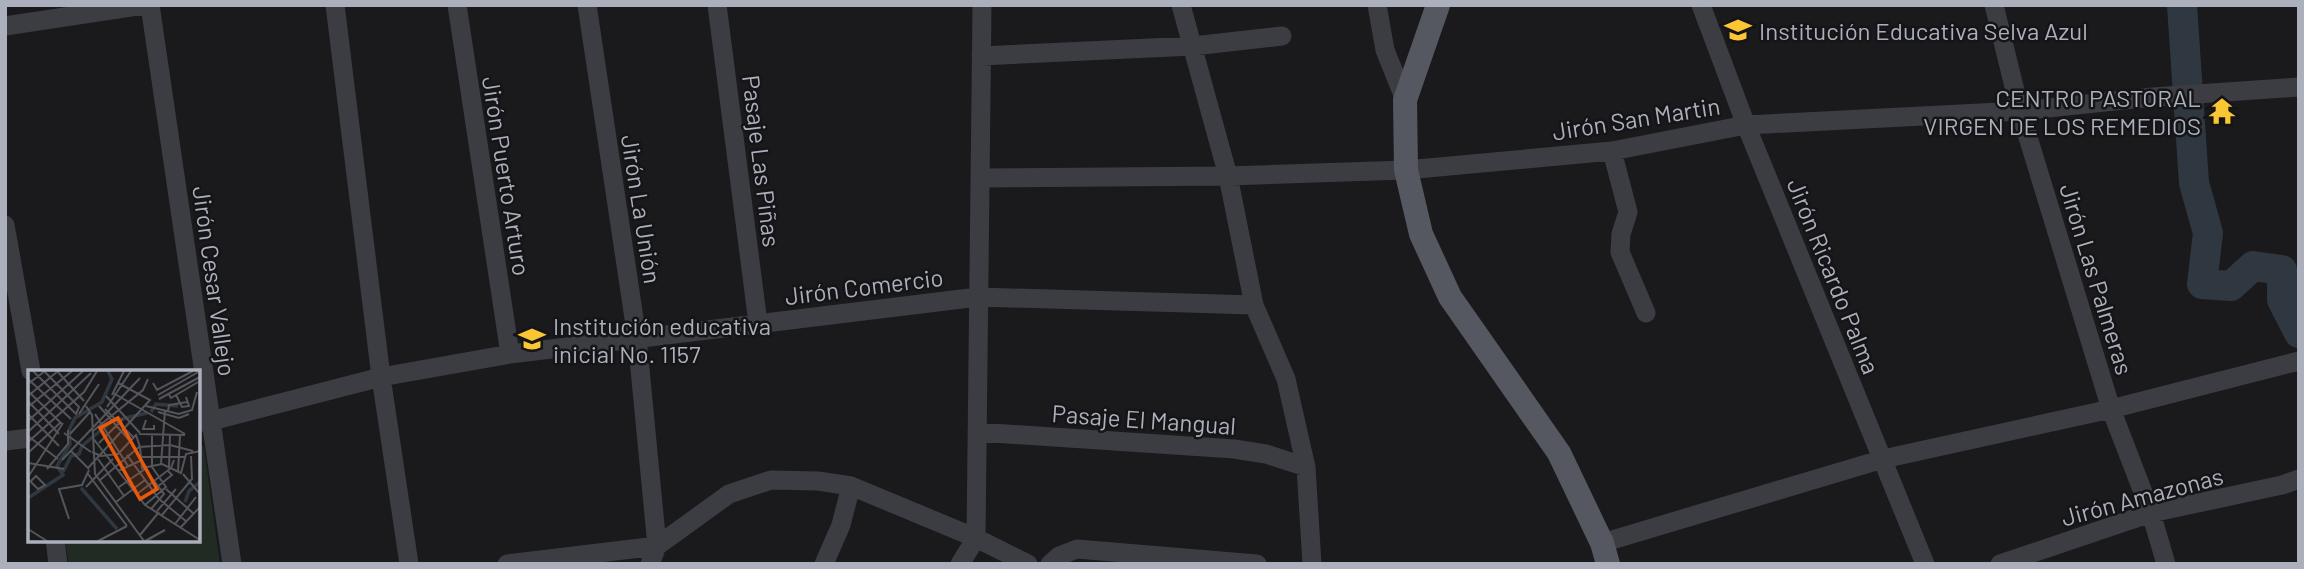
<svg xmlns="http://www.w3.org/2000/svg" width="2304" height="569" viewBox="0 0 2304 569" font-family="Barlow,sans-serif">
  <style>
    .green { fill: #212b23 }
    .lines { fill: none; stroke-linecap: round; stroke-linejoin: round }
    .river { stroke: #2f3841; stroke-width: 30 }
    .minor { stroke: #3c3d43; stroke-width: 19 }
    .major { stroke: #565861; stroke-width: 24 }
    .labels { text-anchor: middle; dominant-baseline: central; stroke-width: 5; stroke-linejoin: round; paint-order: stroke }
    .poi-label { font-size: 24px; fill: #acb0bc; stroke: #151517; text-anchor: start }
    .street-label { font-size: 24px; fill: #acb0bc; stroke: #151517 }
    .inset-river { fill: none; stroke: #2f3841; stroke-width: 3.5 }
    .inset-road { fill: none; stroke: #54565c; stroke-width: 2 }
    .view { fill: #e8590c; fill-opacity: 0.15; stroke: #e8590c; stroke-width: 3.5 }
    .inset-edge { fill: none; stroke: #acb0bc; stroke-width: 3.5 }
  </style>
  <rect width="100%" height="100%" fill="#1a1a1c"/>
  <!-- green -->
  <path class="green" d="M198,440l6,8 16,116h-151l-4,-25h133z"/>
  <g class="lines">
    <!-- river -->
    <path class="river" d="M2182,5l12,178 14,50 -6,51 29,2 22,-20 29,4v30l17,33"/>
    <!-- minor -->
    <path class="minor" d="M150,5l82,559
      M335,5l46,372 28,187
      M457,5l53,349
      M717,5l41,318
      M1181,5l47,171 26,129 32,74 20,88 6,97
      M1377,5l8,45 20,50
      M1701,5l45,120 179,439
      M1994,5l26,106 91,298 40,104 15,51
      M5,26l139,-21
      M981,56l212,-10 89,-10
      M1612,151l16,61 -7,22 -1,18 26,61
      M980,178l248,-2 178,-6 206,-19 134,-26 274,-14 133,-14 146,-10
      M5,225l26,146
      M198,422l13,-1 170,-44 129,-23 468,-57 276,8
      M977,432l257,17 32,5 40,13
      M5,441l25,-3
      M55,539l3,25
      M1602,543l281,-84 228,-50 188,-48
      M507,564l150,-18 -20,-208 -50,-333
      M650,564l7,-18 72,-52 42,-14 47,1 33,5 125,52 52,26
      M824,564l17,-39 10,-39
      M960,564l16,-26 6,-533
      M1050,564l9,-8 18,-7 180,15
      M2000,564l151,-51 131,-28 17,-6"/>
    <!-- major -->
    <path class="major" d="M1438,5l-33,95 1,70 15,64 29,63 109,156 43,90 6,21"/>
  </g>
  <!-- icons -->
  <defs>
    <symbol id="school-bare" viewBox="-9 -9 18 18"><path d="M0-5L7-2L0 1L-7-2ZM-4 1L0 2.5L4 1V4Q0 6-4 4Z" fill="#fbc633" stroke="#151517" stroke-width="2.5" paint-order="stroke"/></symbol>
    <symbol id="temple-bare" viewBox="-9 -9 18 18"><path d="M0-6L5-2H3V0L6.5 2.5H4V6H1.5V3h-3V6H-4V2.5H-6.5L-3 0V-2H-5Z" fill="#fbc633" stroke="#151517" stroke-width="2.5" paint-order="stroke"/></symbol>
  </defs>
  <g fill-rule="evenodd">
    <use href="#school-bare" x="1719" y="11" width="38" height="38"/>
    <use href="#temple-bare" x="2203" y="92" width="38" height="38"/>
    <use href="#school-bare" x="513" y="320" width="38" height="38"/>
  </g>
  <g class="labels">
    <!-- poi labels -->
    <g class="poi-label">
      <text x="1759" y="30">Institución Educativa Selva Azul</text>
      <text x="2201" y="97" text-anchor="end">CENTRO PASTORAL<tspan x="2201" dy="28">VIRGEN DE LOS REMEDIOS</tspan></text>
      <text x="553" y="325">Institución educativa<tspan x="553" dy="28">inicial No. 1157</tspan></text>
    </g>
    <!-- street labels -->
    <g class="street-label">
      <text transform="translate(1636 118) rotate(-9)">Jirón San Martin</text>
      <text transform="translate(762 161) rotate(83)">Pasaje Las Piñas</text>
      <text transform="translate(507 176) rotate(81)">Jirón Puerto Arturo</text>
      <text transform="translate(642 209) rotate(81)">Jirón La Unión</text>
      <text transform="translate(1834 276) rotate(68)">Jirón Ricardo Palma</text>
      <text transform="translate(2097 279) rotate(73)">Jirón Las Palmeras</text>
      <text transform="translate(215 281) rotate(82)">Jirón Cesar Vallejo</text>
      <text transform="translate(864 286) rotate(-7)">Jirón Comercio</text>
      <text transform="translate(1144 419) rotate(4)">Pasaje El Mangual</text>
      <text transform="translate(2142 496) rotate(-15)">Jirón Amazonas</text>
    </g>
  </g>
  <!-- overview -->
  <g transform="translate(28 370)">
    <rect width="172" height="172" fill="#1a1a1c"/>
    <path class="inset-river" d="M123,42l5,-8 22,2M35,102l8,-16 8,-2 3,-8 30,-25 35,-8M53,118l36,41M0,128l35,-23 -6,-9 13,-22 -1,-14 6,-12 27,-16 10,-23 -4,-8M157,132l4,-11 11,-9"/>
    <path class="inset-road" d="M5,1l43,43 3,-7 -35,-36M29,1l27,30M0,9l43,40M125,13l4,7 36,-19M0,14l17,-13M0,21l34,33M85,23l72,41M140,23l3,5 27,-16M84,25l12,-24M130,25l42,-24M148,25l6,12 7,-1 -3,-9M0,26l30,-25M78,26l34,37M131,29l41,-22M0,31l31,33M58,36l6,9 3,59 49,67M71,36l30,34M118,36l33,8 13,-4 5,-18M0,37l44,-36M79,37l24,-36M77,39l29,29M140,41l1,-6 18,-3M130,42l21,6 10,-4M0,44l31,32M51,44l20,-30M67,44l33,52M118,50l-3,9h11v-4M0,51l55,-50M65,61l50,-41 5,-11M0,62l63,-59M36,63l27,19M42,64l20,-22M111,64l46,1M0,66l30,23M64,67l53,68 55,35M0,72l56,-50 13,-21M71,73l24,-24M112,77l2,21 20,-4 19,9 5,-19 14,-3M107,79l4,8h46M42,80l19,19M64,82l9,4 17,-2 18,-19 4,12M0,83l32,-30M99,85l32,44 28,23M70,89l26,37M34,90l78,-82M0,93l36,6M133,94l4,-54M141,97l1,-33M60,98l62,-68 -32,-17M19,99l21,-25v-14M90,101l24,-11M150,102l2,-37M60,104l39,52M155,104l17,20M0,107l35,-54M0,109l10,10 7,-4 -9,-9 -5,5M72,110l39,-33 31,-2 23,6M58,117l27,-28M91,117l26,-18 19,25 -13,15M138,119l28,25M109,124l34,-26 3,-8M113,130l31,-25 -4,-4M88,132l29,-22M117,135l21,-18 -14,-20v-32M129,141l19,-22M134,145l30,-36 -1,-23M41,149l-10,-30 23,-4 7,-15M147,154l21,-27M152,158l19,-20M0,159l19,12M112,165l19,-23M70,171l29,-15M117,171l20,-11 -17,10"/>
    <path class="view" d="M90,48l39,71 -17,10 -40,-71z"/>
    <rect width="172" height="172" class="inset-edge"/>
  </g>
  <!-- border -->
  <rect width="2304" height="569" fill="none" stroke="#acb0bc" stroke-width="14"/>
</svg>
